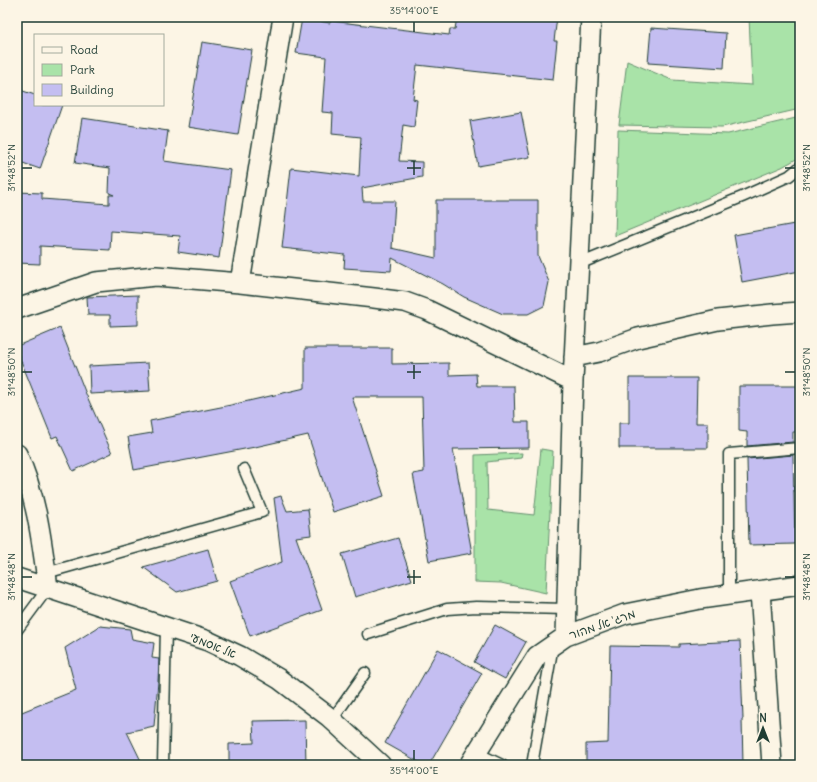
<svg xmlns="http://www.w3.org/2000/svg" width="817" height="782" viewBox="0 0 817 782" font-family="Delius,'Playpen Sans Hebrew',sans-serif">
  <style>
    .green { fill: #a9e3a8; stroke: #64906e }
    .building { fill: #c4bef1; stroke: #1f3d34 }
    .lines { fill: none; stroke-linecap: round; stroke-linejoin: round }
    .lane-casing { stroke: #1f3d34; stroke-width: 13 }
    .street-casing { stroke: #1f3d34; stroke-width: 22 }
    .lane { stroke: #fcf5e5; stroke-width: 10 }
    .street { stroke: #fcf5e5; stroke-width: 19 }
    .ticks { fill: none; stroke: #1f3d34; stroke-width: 1.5 }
    .labels { text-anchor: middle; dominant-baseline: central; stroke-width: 3; stroke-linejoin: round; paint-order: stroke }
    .street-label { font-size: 12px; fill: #1f3d34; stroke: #fcf5e5 }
    .neatline { fill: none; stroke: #1f3d34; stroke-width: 1.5 }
    .ticks-label { font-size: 10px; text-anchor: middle; fill: #1f3d34 }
  </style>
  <rect width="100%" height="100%" fill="#fcf5e5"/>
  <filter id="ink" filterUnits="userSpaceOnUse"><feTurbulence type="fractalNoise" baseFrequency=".025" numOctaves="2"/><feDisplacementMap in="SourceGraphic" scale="8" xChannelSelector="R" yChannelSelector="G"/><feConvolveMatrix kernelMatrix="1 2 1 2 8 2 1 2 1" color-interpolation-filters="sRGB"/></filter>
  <g filter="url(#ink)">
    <!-- green -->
    <path class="green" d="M749,17h51v92l-78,18 -103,-2 8,-64 45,19 80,5z
      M800,117v40l-18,10 -167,69 3,-106 110,4z
      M541,449l12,2 -7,142 -45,-10 -26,-1v-127l47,-2 -1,5 -34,4 1,48 46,5z"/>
    <!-- building -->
    <path class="building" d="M457,17h100l-3,24h3l-4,39 -136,-15 -4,34 4,1 -3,27 -11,-2 -4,36 23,1v15l-60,11 1,13h32l-3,47 44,10v-58h102v56l11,26 -5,24 -16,8h-25l-39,-17 -21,-13 -51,-26 -1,13 -47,-3 1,-13 -63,-7 9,-80 68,8 2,-39 -29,-3 1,-21 -11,-1 4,-55 -30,-4 6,-35 28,5 1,-2 118,14 1,-6h5z
      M651,28l75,5 -2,35 -76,-5z
      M202,42l50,8 -14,85 -50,-8z
      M17,89l18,6v10h27l-22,64 -23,-8z
      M521,112l9,45 -52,9 -8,-45z
      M82,118l86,13 -4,30 67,9 -12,88 -41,-6 2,-16 -69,-5 -1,19 -70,-4v18l-23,-1v-71l25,1v6l67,5v-9h5l-5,-2 1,-25 -35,-5z
      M800,223v48l-58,11 -8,-47z
      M138,295v30l-28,1v-11h-22l-1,-18z
      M60,328l26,66 26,59 -39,18 -16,-35 -5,2 -35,-87v-5z
      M305,348h87v16l57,-1v12l27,-1 1,12h37l1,36h14v26l-76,1 19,104 -43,8 -16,-87 11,-2 -2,-75h-70l32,99 -51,16 -25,-77 -53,12 -121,23 -6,-33 24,-4 -2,-12 81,-16 74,-17z
      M148,363l2,28 -60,3 -1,-28z
      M629,378h68l-1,45h12v25h-89v-25h10z
      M739,386h61v46h-7v10l-46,4v-14l-8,-1z
      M793,455l2,89 -46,1 -2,-86z
      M281,496l6,15 21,-2 3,26 -15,2 26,73 -72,26 -20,-55 52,-19 -8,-64z
      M398,538l14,42 -57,17 -13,-43z
      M208,549l9,32 -40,11 -34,-25z
      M495,625l31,17 -21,37 -31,-17z
      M100,626l30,3 2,10 22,4 -2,15 7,1 -1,23 -4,44 -27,6 16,33h-126v-51l59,-24 -11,-42z
      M740,641l3,78h-1l1,46h-157v-21l22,-1 2,-97 69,1v-3z
      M438,649l44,24 -53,92h-5l-39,-22z
      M305,720l1,45h-77v-21l25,-1 -1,-22z"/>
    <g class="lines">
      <defs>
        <path id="lane" d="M579,264l163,-67 47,-21 11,-9
          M46,573l216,-61 -18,-43
          M729,595v-141l71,-6
          M17,630l31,-42
          M368,634l79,-25 29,-2 90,2
          M332,720l33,-47
          M477,753l25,12
          M163,765l3,-138
          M532,765l21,-120"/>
        <path id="street" d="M240,283l43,-266
          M17,309l79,-27 60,-6 84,7 134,15 31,4 22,8 146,71
          M574,357l25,-5 39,-14 80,-18 54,-6 28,-2
          M17,454c20,42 25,89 31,134
          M17,578l191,63 32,15 39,23 50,38 52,48
          M760,591l12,174
          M566,636l7,-255 18,-364
          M469,765l68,-109 29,-20 59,-22 75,-15 100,-14"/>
      </defs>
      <!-- lane casing -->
      <use href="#lane" class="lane-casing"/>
      <!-- street casing -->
      <use href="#street" class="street-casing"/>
      <!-- lane -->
      <use href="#lane" class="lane"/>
      <!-- street -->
      <use href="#street" class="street"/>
    </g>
  </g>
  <!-- ticks -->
  <path class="ticks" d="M414,22v10M414,161v14M22,168h10M407,168h14M785,168h10M414,365v14M22,372h10M407,372h14M785,372h10M414,570v14M22,577h10M407,577h14M785,577h10M414,750v10"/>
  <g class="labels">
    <!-- street labels -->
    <g class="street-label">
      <text transform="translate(602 624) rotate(-19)">מרג' אל מהור</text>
      <text transform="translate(213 645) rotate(22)">אל אסמעי</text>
    </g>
  </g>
  <!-- margin -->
  <rect width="817" height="782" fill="none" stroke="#fcf5e5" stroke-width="44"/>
  <!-- legend -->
  <rect x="34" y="34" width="130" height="72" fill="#fcf5e5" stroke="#a4ab9e"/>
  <rect x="42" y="47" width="20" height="6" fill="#fcf5e5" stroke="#a4ab9e"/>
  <text x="70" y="54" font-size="12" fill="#1f3d34">Road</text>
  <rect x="42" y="64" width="20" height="12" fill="#a9e3a8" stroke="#a4ab9e"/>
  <text x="70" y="74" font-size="12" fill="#1f3d34">Park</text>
  <rect x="42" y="84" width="20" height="12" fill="#c4bef1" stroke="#a4ab9e"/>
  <text x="70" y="94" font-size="12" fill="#1f3d34">Building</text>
  <!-- north arrow -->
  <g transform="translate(763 728)" stroke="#fcf5e5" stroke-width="3" paint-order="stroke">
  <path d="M0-3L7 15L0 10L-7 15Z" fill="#1f3d34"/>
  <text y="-6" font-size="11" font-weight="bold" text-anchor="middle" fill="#1f3d34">N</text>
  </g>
  <rect x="22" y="22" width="773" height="738" class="neatline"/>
  <g class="ticks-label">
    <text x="414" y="14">35°14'00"E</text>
    <text transform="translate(11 168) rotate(-90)" y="4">31°48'52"N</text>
    <text transform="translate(806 168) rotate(-90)" y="4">31°48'52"N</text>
    <text transform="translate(11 372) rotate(-90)" y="4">31°48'50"N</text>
    <text transform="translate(806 372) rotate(-90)" y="4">31°48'50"N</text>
    <text transform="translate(11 577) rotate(-90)" y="4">31°48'48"N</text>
    <text transform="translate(806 577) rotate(-90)" y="4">31°48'48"N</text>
    <text x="414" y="774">35°14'00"E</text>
  </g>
</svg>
